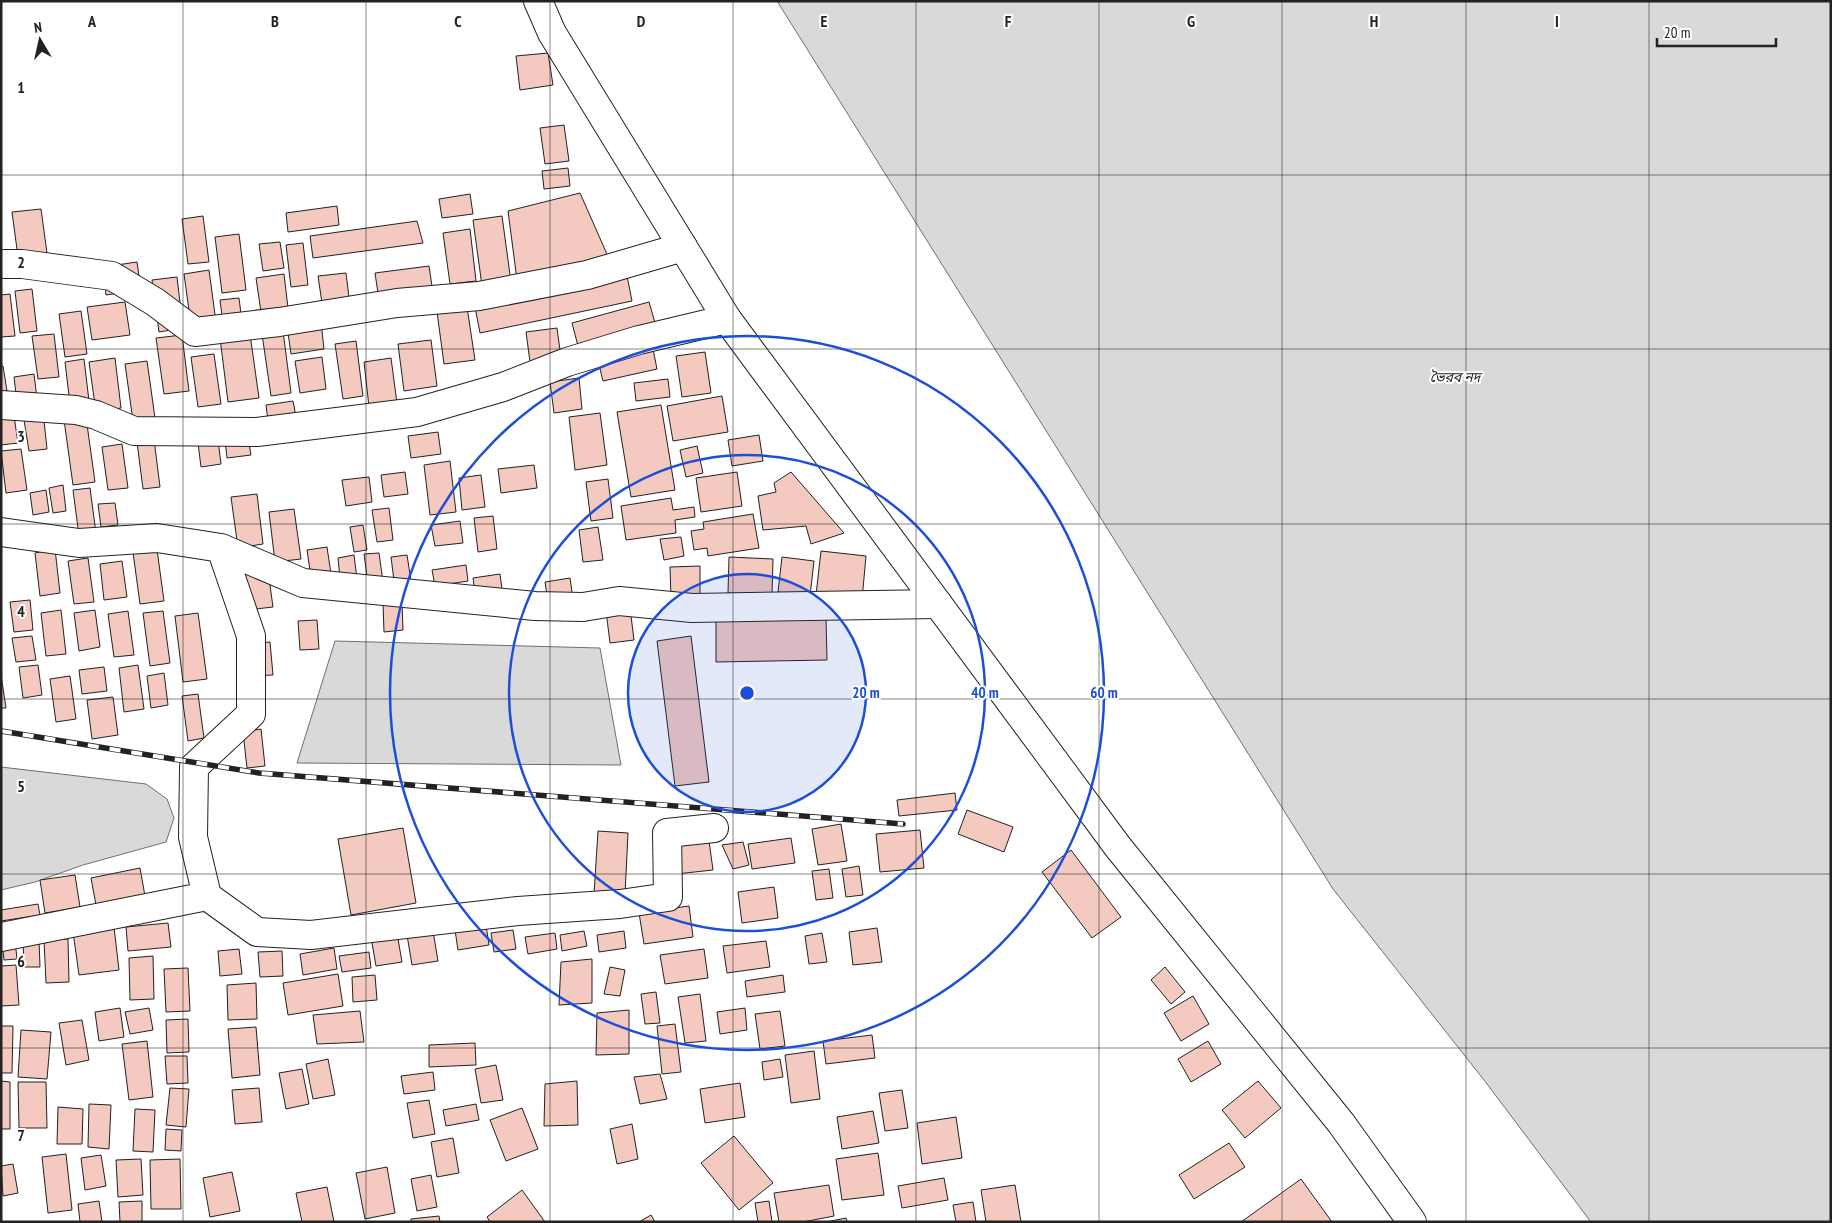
<svg xmlns="http://www.w3.org/2000/svg" width="1832" height="1223" viewBox="0 0 1832 1223" font-family="'PT Sans Narrow','Noto Sans Bengali',sans-serif">
  <style>
    .water { fill: #d9d9d9; stroke: #6f6f6f }
    .building { fill: #f3c9c0; stroke: #222 }
    .lines { fill: none; stroke-linecap: round; stroke-linejoin: round }
    .minor-casing { stroke: #222; stroke-width: 30 }
    .tertiary-casing { stroke: #222; stroke-width: 30 }
    .minor { stroke: #fff; stroke-width: 28 }
    .tertiary { stroke: #fff; stroke-width: 28 }
    .rail-casing { stroke: #222; stroke-width: 5.5 }
    .rail { stroke: #fff; stroke-width: 4; stroke-dasharray: 11; stroke-linecap: butt }
    .grid { fill: none; stroke: #222; stroke-width: 1; stroke-opacity: 0.55 }
    .ring { fill: none; stroke: #1d4ed8; stroke-width: 2.5 }
    .labels { text-anchor: middle; dominant-baseline: central; stroke-width: 4; stroke-linejoin: round; paint-order: stroke }
    .water-label { font-size: 14px; font-style: italic; fill: #222; stroke: #fff }
    .grid-label { font-size: 16px; text-anchor: middle; font-weight: bold; fill: #222; stroke: #fff; stroke-width: 4; stroke-linejoin: round; paint-order: stroke }
    .centre { fill: #1d4ed8; stroke: #fff; stroke-width: 2.5 }
    .ring-label { font-size: 15px; text-anchor: middle; font-weight: bold; fill: #1d4ed8; stroke: #fff; stroke-width: 4; stroke-linejoin: round; paint-order: stroke }
  </style>
  <rect width="100%" height="100%" fill="#fff"/>
  <!-- water -->
  <path class="water" d="M777,1h1054v1221h-240l-107,-142 -151,-191z
    M335,641l265,7 21,117 -324,-2z
    M1,767l145,17 21,15 7,19 -8,24 -83,23 -48,17 -34,8z"/>
  <!-- building -->
  <path class="building" d="M548,53l5,32 -33,5 -4,-34z
    M564,125l5,36 -24,3 -5,-36z
    M568,168l2,18 -26,3 -2,-18z
    M580,193l30,68 -93,19 -9,-69z
    M470,194l3,20 -31,4 -3,-19z
    M337,206l2,19 -51,7 -2,-19z
    M41,209l6,44 -29,4 -6,-45z
    M203,216l6,46 -21,2 -6,-45z
    M502,216l9,66 -29,4 -9,-66z
    M417,221l6,22 -110,15 -3,-22z
    M470,229l6,52 -26,3 -7,-51z
    M239,234l7,56 -24,3 -7,-56z
    M280,242l4,26 -21,3 -4,-27z
    M303,243l5,42 -17,2 -5,-42z
    M137,262l4,28 -35,5 -3,-28z
    M429,266l4,27 -54,7 -4,-27z
    M209,270l7,52 -25,3 -7,-51z
    M346,273l4,33 -27,4 -5,-34z
    M284,274l4,34 -27,4 -5,-34z
    M627,276l5,25 -152,32 -5,-26z
    M177,277l6,51 -24,4 -7,-52z
    M32,289l5,42 -17,2 -5,-42z
    M10,294l5,42 -14,1v-42z
    M239,298l3,24 -19,2 -3,-24z
    M125,302l5,33 -38,5 -5,-33z
    M649,302l7,24 -78,20 -6,-23z
    M467,307l8,53 -31,4 -7,-52z
    M81,311l6,43 -22,3 -6,-43z
    M321,322l3,27 -33,5 -4,-28z
    M557,328l4,30 -31,4 -4,-30z
    M283,331l8,62 -20,3 -9,-62z
    M54,334l5,43 -21,2 -6,-43z
    M250,334l9,64 -31,4 -8,-64z
    M182,335l7,56 -25,3 -8,-56z
    M431,340l6,46 -33,5 -6,-47z
    M356,341l7,55 -20,3 -8,-55z
    M652,344l5,25 -54,12 -6,-24z
    M705,352l6,41 -29,4 -6,-41z
    M214,354l7,50 -23,3 -7,-50z
    M322,357l4,32 -26,4 -5,-32z
    M115,358l6,50 -25,4 -7,-50z
    M391,358l6,45 -28,4 -5,-45z
    M84,359l5,42 -19,3 -5,-42z
    M147,361l9,64 -22,3 -9,-64z
    M1,366h2l4,25 -6,1z
    M34,374l3,25 -20,3 -3,-25z
    M579,378l3,31 -28,4 -4,-31z
    M668,379l2,18 -34,4 -2,-18z
    M722,396l6,36 -55,9 -6,-35z
    M293,401l3,16 -28,4 -2,-16z
    M661,405l14,85 -44,7 -14,-85z
    M13,409l5,34 -17,2v-35z
    M43,411l4,38 -18,2 -6,-37z
    M600,413l7,52 -32,5 -6,-53z
    M86,417l9,65 -22,3 -9,-65z
    M438,432l3,22 -30,4 -3,-22z
    M759,435l4,26 -31,5 -4,-26z
    M248,437l3,18 -24,3 -2,-18z
    M154,439l6,48 -17,2 -6,-47z
    M218,440l3,24 -20,3 -3,-24z
    M122,444l6,44 -20,2 -6,-43z
    M697,446l6,27 -17,4 -6,-27z
    M21,449l6,41 -21,3 -5,-42z
    M450,461l6,51 -26,3 -6,-50z
    M534,465l3,23 -36,5 -3,-24z
    M405,472l3,22 -24,3 -3,-22z
    M737,472l5,34 -41,6 -5,-34z
    M791,472l53,61 -33,11 -5,-18 -43,4 -5,-34 18,-4 -2,-9z
    M481,475l4,32 -23,3 -3,-32z
    M369,477l3,25 -26,4 -4,-26z
    M608,479l5,39 -22,3 -5,-39z
    M63,485l3,26 -13,2 -4,-25z
    M90,488l6,45 -17,3 -6,-46z
    M46,490l3,22 -16,3 -3,-22z
    M257,494l6,50 -25,4 -7,-51z
    M671,498l2,12 21,-3 1,10 -20,3 1,13 -50,7 -5,-34z
    M115,503l3,22 -17,2 -3,-23z
    M389,508l4,32 -16,2 -5,-32z
    M294,509l7,50 -26,3 -6,-50z
    M753,514l6,34 -51,8 -1,-8 -13,2 -3,-19 13,-2 -1,-7z
    M493,516l4,33 -19,3 -4,-34z
    M460,521l3,22 -28,3 -4,-21z
    M363,525l4,25 -13,2 -4,-25z
    M598,527l5,33 -20,2 -4,-32z
    M681,537l3,19 -20,4 -4,-21z
    M156,542l8,59 -24,3 -8,-59z
    M327,547l4,27 -20,3 -4,-27z
    M55,549l5,44 -20,3 -5,-43z
    M821,551l45,5 -4,44 -46,-5z
    M379,553l4,29 -15,2 -4,-30z
    M354,555l4,32 -17,2 -3,-31z
    M407,555l5,32 -17,2 -4,-32z
    M729,557l44,2 -1,36 -44,-2z
    M782,557l32,4 -4,35 -32,-4z
    M88,558l6,44 -20,2 -6,-43z
    M122,561l5,36 -23,3 -4,-36z
    M466,565l2,16 -33,5 -3,-16z
    M700,566v32l-29,1 -1,-32z
    M268,571l5,36 -26,3 -5,-36z
    M500,574l2,15 -27,4 -2,-15z
    M570,578l3,21 -25,3 -3,-20z
    M30,600l3,30 -19,2 -4,-30z
    M402,602l1,28 -19,2 -1,-29z
    M630,608l4,32 -24,3 -4,-32z
    M61,610l5,44 -20,2 -5,-43z
    M95,610l5,37 -21,4 -5,-38z
    M128,611l6,44 -20,2 -6,-43z
    M163,611l7,52 -20,3 -7,-53z
    M198,613l9,66 -24,3 -8,-66z
    M826,618l1,42 -111,2v-43z
    M317,620l2,29 -19,1 -2,-29z
    M32,636l4,24 -20,2 -4,-24z
    M691,636l18,146 -34,4 -18,-145z
    M270,642l3,33 -27,1 -3,-32z
    M38,665l4,30 -19,3 -4,-31z
    M138,665l6,44 -20,3 -5,-44z
    M104,667l3,24 -25,3 -3,-24z
    M164,673l4,32 -17,3 -4,-32z
    M1,675l5,33h-5z
    M70,676l6,43 -20,3 -6,-43z
    M198,694l6,44 -16,3 -6,-45z
    M113,697l5,38 -26,4 -5,-39z
    M261,729l4,37 -18,2 -4,-36z
    M955,793l2,17 -58,6 -2,-16z
    M967,810l46,17 -9,25 -46,-18z
    M841,824l6,37 -29,4 -6,-36z
    M403,828l13,75 -65,12 -13,-76z
    M920,830l4,38 -44,4 -4,-38z
    M598,831l30,2 -3,62 -31,-1z
    M791,838l4,25 -43,6 -4,-25z
    M709,841l4,29 -37,4 -2,-29z
    M743,842l6,23 -16,4 -11,-24z
    M1071,850l50,67 -29,21 -50,-66z
    M859,866l4,29 -17,2 -4,-28z
    M140,868l5,28 -49,9 -5,-27z
    M829,869l4,29 -17,2 -4,-29z
    M75,875l5,32 -35,6 -5,-33z
    M774,887l4,31 -36,5 -4,-31z
    M38,904l2,11 -39,6v-11z
    M689,906l4,31 -49,7 -5,-31z
    M168,923l3,24 -43,4 -2,-24z
    M486,925l3,20 -31,5 -3,-20z
    M114,927l5,43 -40,5 -6,-43z
    M877,928l5,34 -29,3 -4,-33z
    M513,930l3,19 -22,3 -3,-19z
    M433,931l5,30 -26,4 -5,-30z
    M584,931l3,15 -25,5 -2,-16z
    M624,931l2,17 -27,4 -2,-17z
    M397,933l5,29 -26,4 -5,-29z
    M555,933l2,16 -29,5 -3,-17z
    M822,933l5,29 -18,2 -4,-28z
    M68,939l1,43 -23,1 -2,-43z
    M15,940l2,19 -13,1 -2,-18z
    M23,940h16l1,27h-16z
    M766,941l4,26 -43,6 -4,-27z
    M334,948l3,21 -34,6 -3,-21z
    M239,949l3,25 -22,2 -2,-25z
    M704,949l4,29 -43,6 -5,-29z
    M282,951l1,25 -23,1 -2,-25z
    M369,952l2,16 -29,4 -3,-16z
    M153,956l1,43 -24,1 -1,-42z
    M592,959v44l-33,2 2,-43z
    M16,965l3,40 -18,1v-40z
    M610,967l15,3 -5,26 -16,-2z
    M1165,967l20,25 -14,12 -20,-24z
    M188,968l2,43 -24,1 -2,-43z
    M338,974l5,32 -55,9 -5,-32z
    M375,975l2,25 -24,2 -1,-25z
    M783,975l2,17 -38,5 -2,-16z
    M256,983l1,36 -29,1 -1,-35z
    M656,992l4,31 -15,1 -4,-30z
    M700,994l6,47 -21,2 -7,-46z
    M1193,996l16,28 -28,17 -17,-28z
    M120,1008l4,29 -25,4 -4,-29z
    M149,1008l4,22 -23,4 -5,-22z
    M745,1008l2,22 -27,4 -3,-22z
    M629,1010v44l-33,1 1,-42z
    M360,1011l4,31 -47,2 -4,-29z
    M780,1011l5,35 -25,3 -5,-35z
    M188,1019l1,33 -22,1 -1,-33z
    M82,1020l7,40 -23,5 -7,-42z
    M675,1024l6,48 -19,2 -5,-48z
    M1,1026h12l-1,47h-11z
    M256,1027l4,48 -28,3 -4,-49z
    M21,1030l30,2 -4,47 -29,-2z
    M872,1035l3,23 -49,6 -3,-23z
    M147,1041l6,56 -24,3 -7,-56z
    M1208,1041l13,23 -30,18 -13,-23z
    M475,1043l1,22 -47,2v-22z
    M814,1051l6,48 -29,4 -6,-48z
    M165,1056h22l1,27 -21,1z
    M328,1059l7,36 -22,4 -7,-35z
    M780,1059l3,18 -19,3 -2,-18z
    M496,1065l7,35 -22,3 -6,-34z
    M302,1069l7,35 -23,5 -7,-36z
    M433,1072l2,18 -31,4 -3,-18z
    M660,1074l7,25 -27,5 -6,-27z
    M1,1081l9,1v47h-9z
    M577,1081l1,44 -34,1 1,-42z
    M1258,1081l23,27 -36,30 -23,-28z
    M18,1082h28l1,46h-28z
    M740,1083l5,34 -40,6 -5,-34z
    M170,1088l19,1 -3,38 -20,-2z
    M259,1088l3,34 -27,2 -3,-34z
    M902,1090l6,38 -23,3 -6,-38z
    M429,1100l6,34 -22,4 -6,-35z
    M89,1104l22,1 -2,44 -21,-2z
    M476,1104l3,16 -33,6 -3,-16z
    M58,1107l25,2 -1,35h-25z
    M522,1108l16,41 -32,12 -16,-41z
    M135,1109l20,1 -2,42 -20,-1z
    M873,1111l6,32 -37,6 -5,-32z
    M956,1117l6,41 -40,6 -5,-41z
    M632,1124l6,35 -21,5 -7,-35z
    M166,1129l16,1 -1,21 -16,-1z
    M734,1136l39,47 -34,27 -38,-47z
    M453,1138l6,35 -22,4 -6,-35z
    M1229,1143l16,24 -51,32 -15,-24z
    M878,1153l6,42 -42,5 -6,-41z
    M66,1154l6,56 -24,3 -6,-56z
    M101,1155l5,31 -21,4 -4,-32z
    M141,1159l2,36 -25,2 -2,-37z
    M180,1159l1,50h-30l-1,-49z
    M13,1164l5,29 -15,3 -2,-30z
    M387,1167l8,46 -30,6 -9,-46z
    M232,1172l8,39 -30,6 -7,-39z
    M431,1175l6,32 -20,4 -6,-32z
    M944,1178l4,22 -46,8 -4,-22z
    M1301,1179l31,43h-91z
    M829,1185l5,31 -31,6h-24l-5,-29z
    M1015,1185l6,37h-35l-5,-32z
    M327,1187l7,35h-32l-6,-29z
    M522,1190l23,32h-55l-3,-5z
    M99,1201l3,21h-22l-2,-18z
    M142,1201v21h-22l-1,-20z
    M769,1201l3,21h-14l-3,-19z
    M973,1202l3,20h-20l-3,-17z
    M651,1215l4,7h-16z
    M439,1216l1,6h-29v-3z
    M846,1218l1,4h-21z"/>
  <g class="lines">
    <defs>
      <path id="minor" d="M1,264h21l90,12 43,26 40,30 84,-10 118,-19 82,-7 108,-21 96,-28
        M1,405l75,5 20,5 38,16 123,1 160,-20 86,-25 64,-25 72,-22 88,-21
        M1,532l78,11 78,-5 64,10 82,35 232,23 48,1 36,-6 73,7 246,-4
        M207,896l-14,-59 1,-70 57,-53v-78l-30,-88
        M1,937l206,-41 50,36 54,3 207,-24 102,-7 48,-7 -1,-64 47,-5"/>
      <path id="tertiary" d="M538,1l14,32 175,286 391,528 223,276 71,99"/>
    </defs>
    <!-- minor casing -->
    <use href="#minor" class="minor-casing"/>
    <!-- tertiary casing -->
    <use href="#tertiary" class="tertiary-casing"/>
    <!-- minor -->
    <use href="#minor" class="minor"/>
    <!-- tertiary -->
    <use href="#tertiary" class="tertiary"/>
    <defs>
      <path id="rail" d="M1,731l258,42 644,51"/>
    </defs>
    <!-- rail casing -->
    <use href="#rail" class="rail-casing"/>
    <!-- rail -->
    <use href="#rail" class="rail"/>
  </g>
  <!-- grid -->
  <path class="grid" d="M183,1v1221M366,1v1221M550,1v1221M733,1v1221M916,1v1221M1099,1v1221M1282,1v1221M1466,1v1221M1649,1v1221M1,175h1830M1,349h1830M1,524h1830M1,699h1830M1,874h1830M1,1048h1830"/>
  <!-- distance rings -->
  <circle cx="747" cy="693" r="119" fill="#1d4ed8" fill-opacity=".12"/>
  <g class="ring">
    <circle cx="747" cy="693" r="119"/>
    <circle cx="747" cy="693" r="238"/>
    <circle cx="747" cy="693" r="357"/>
  </g>
  <g class="labels">
    <!-- water labels -->
    <g class="water-label">
      <text x="1455" y="377">ভৈরব নদ</text>
    </g>
  </g>
  <g class="grid-label">
    <text x="92" y="27">A</text>
    <text x="275" y="27">B</text>
    <text x="458" y="27">C</text>
    <text x="641" y="27">D</text>
    <text x="824" y="27">E</text>
    <text x="1008" y="27">F</text>
    <text x="1191" y="27">G</text>
    <text x="1374" y="27">H</text>
    <text x="1557" y="27">I</text>
    <text x="21" y="93">1</text>
    <text x="21" y="268">2</text>
    <text x="21" y="442">3</text>
    <text x="21" y="617">4</text>
    <text x="21" y="792">5</text>
    <text x="21" y="967">6</text>
    <text x="21" y="1141">7</text>
  </g>
  <circle cx="747" cy="693" r="8" class="centre"/>
  <g class="ring-label">
    <text x="866" y="698">20 m</text>
    <text x="985" y="698">40 m</text>
    <text x="1104" y="698">60 m</text>
  </g>
  <!-- border -->
  <rect width="1832" height="1223" fill="none" stroke="#222222" stroke-width="5"/>
  <!-- north arrow -->
  <g transform="translate(40 40) rotate(351)" stroke="#ffffff" stroke-width="4" paint-order="stroke">
  <path d="M0-4L9 19L0 12L-9 19Z" fill="#222222"/>
  <text y="-8" font-size="14" font-weight="bold" text-anchor="middle" fill="#222222">N</text>
  </g>
  <!-- scale -->
  <path d="M1657 38v8h119v-8" fill="none" stroke="#222222" stroke-width="2.5"/>
  <text x="1664" y="38" font-size="15" fill="#222222" stroke="#ffffff" stroke-width="4" paint-order="stroke">20 m</text>
</svg>
